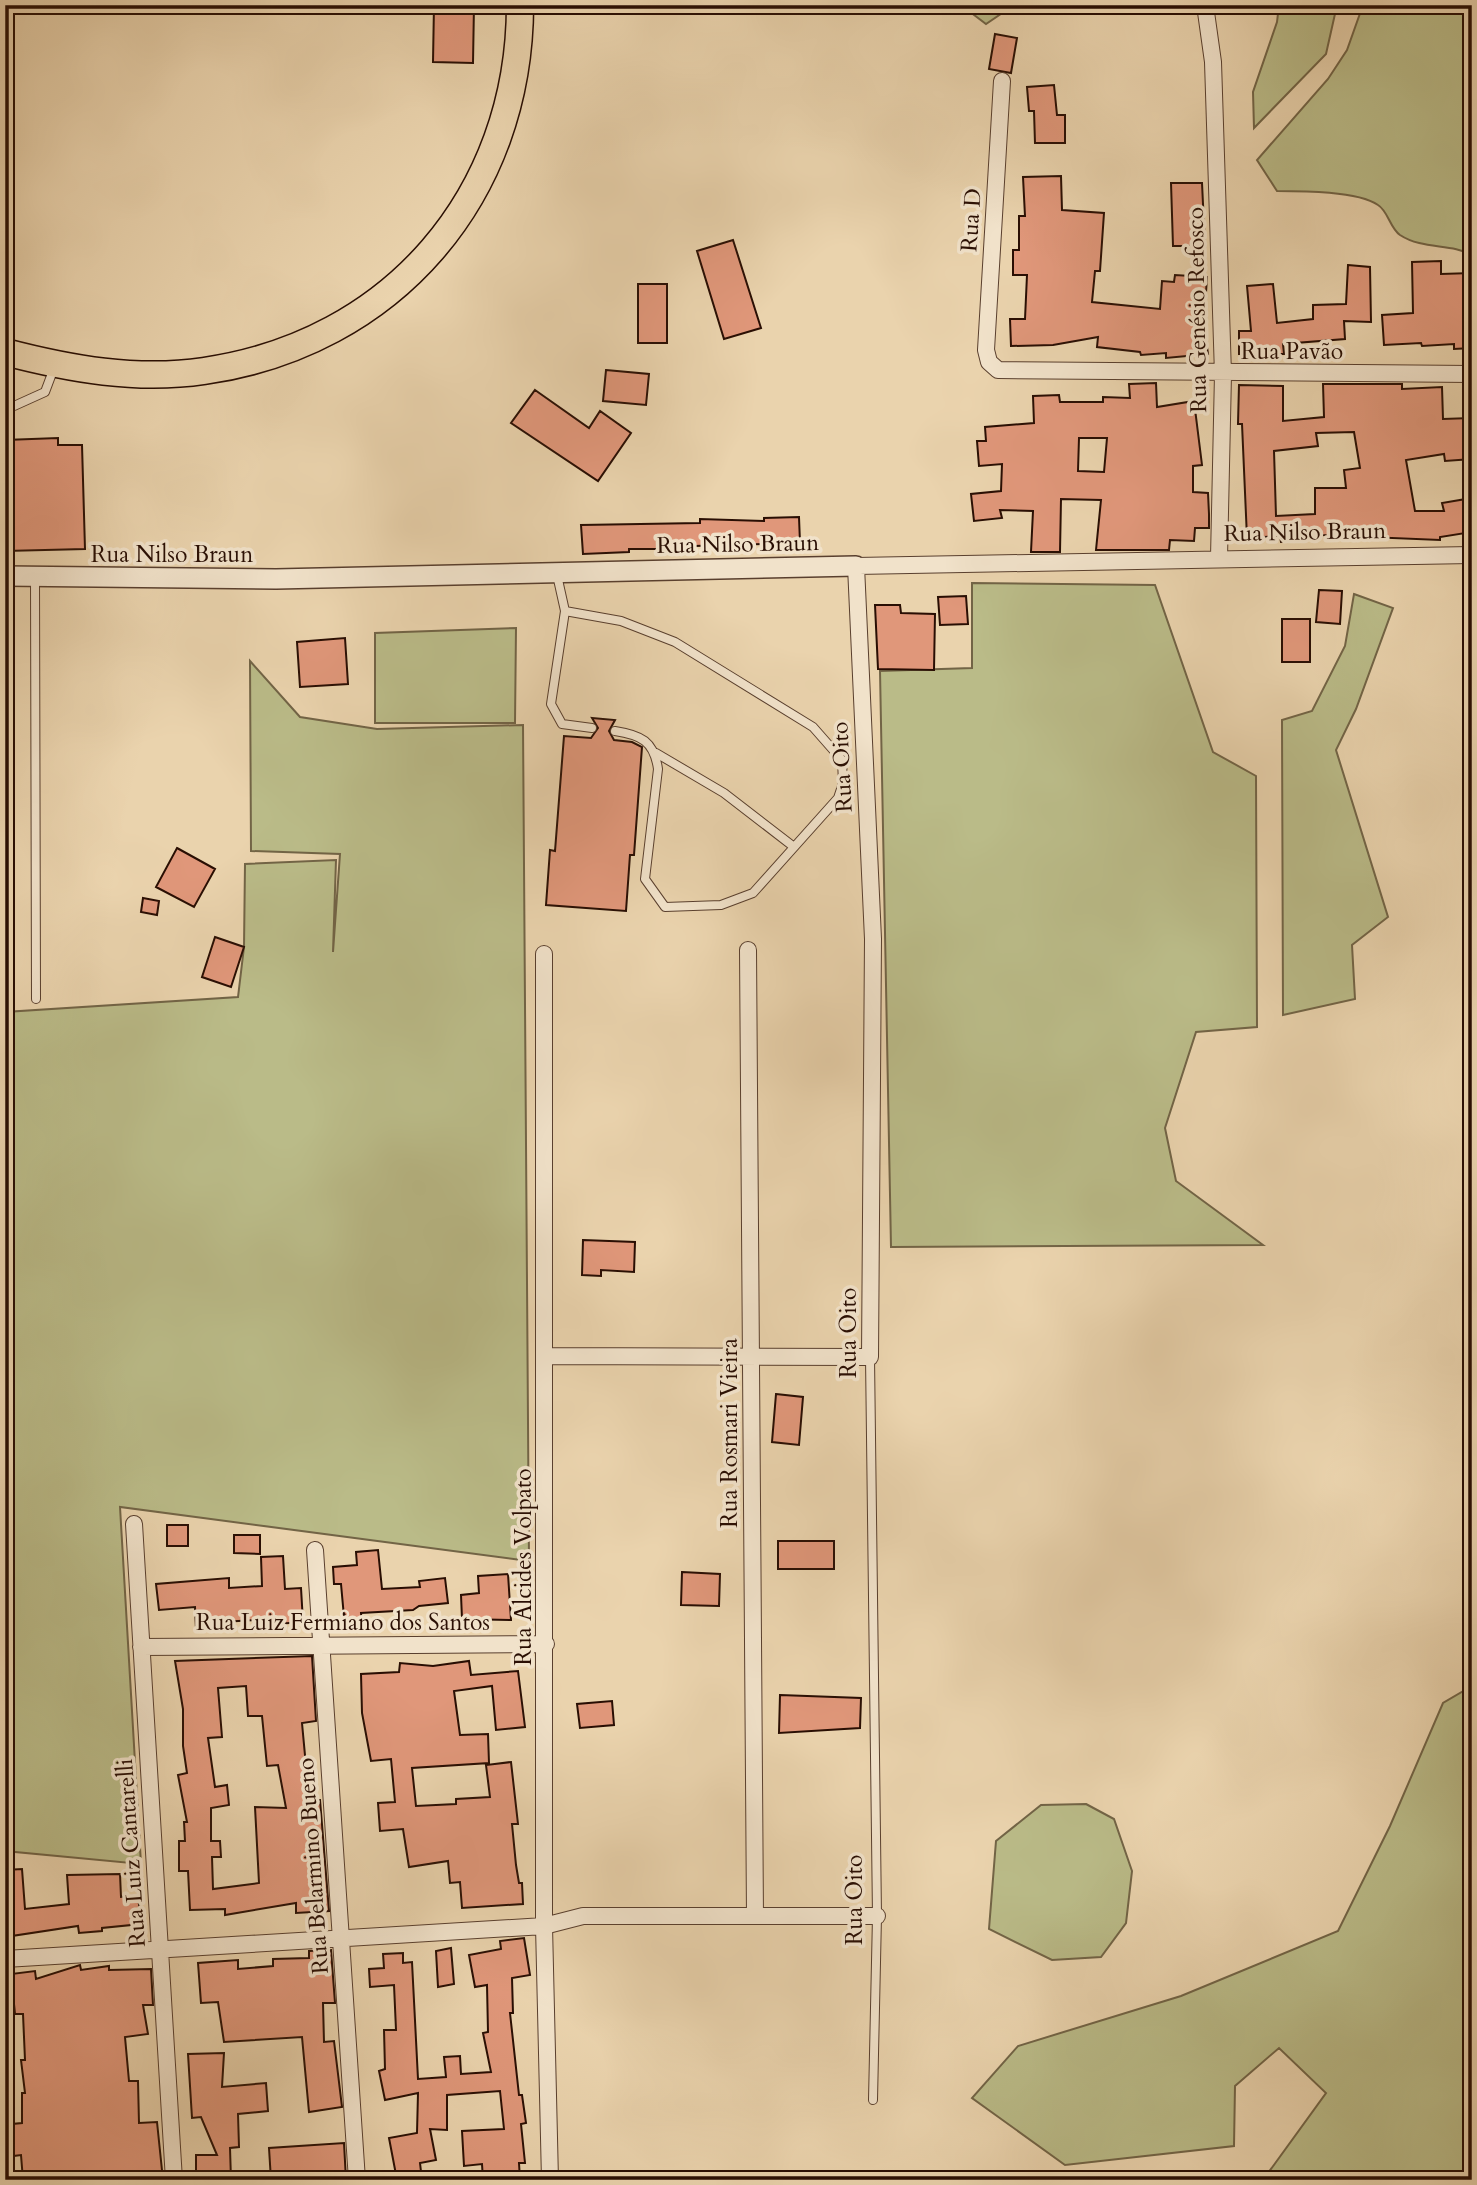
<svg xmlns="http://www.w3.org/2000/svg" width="1477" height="2185" viewBox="0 0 1477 2185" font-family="Cardo,serif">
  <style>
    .green { fill: #babb88; stroke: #726446; stroke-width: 2 }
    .building { fill: #e0977a; stroke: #290e03; stroke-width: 2; fill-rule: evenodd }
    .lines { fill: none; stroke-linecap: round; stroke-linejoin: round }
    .service-casing { stroke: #593f2e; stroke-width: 10 }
    .minor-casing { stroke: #593f2e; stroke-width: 18 }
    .tertiary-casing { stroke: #593f2e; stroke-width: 22 }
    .trunk-casing { stroke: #290e03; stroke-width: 29 }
    .service { stroke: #f1e2ca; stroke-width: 8 }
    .minor { stroke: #f1e2ca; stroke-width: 16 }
    .tertiary { stroke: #f1e2ca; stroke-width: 19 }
    .trunk { stroke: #ead3ad; stroke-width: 26 }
    .labels { text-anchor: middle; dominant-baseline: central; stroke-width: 7; stroke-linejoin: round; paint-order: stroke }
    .street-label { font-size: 23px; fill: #290e03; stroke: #f1e2ca }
  </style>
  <rect width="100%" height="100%" fill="#ead3ad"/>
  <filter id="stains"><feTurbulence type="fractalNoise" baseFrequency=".00286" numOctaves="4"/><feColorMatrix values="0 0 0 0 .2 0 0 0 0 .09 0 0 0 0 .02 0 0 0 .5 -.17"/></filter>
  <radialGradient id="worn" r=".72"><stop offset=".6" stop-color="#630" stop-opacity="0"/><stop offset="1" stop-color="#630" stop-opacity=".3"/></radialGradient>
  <!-- green -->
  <path class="green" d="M961,5h53l-28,19z
    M1279,5h58l-11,49 -72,74 -1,-36 24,-70z
    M1363,5h109v250c-21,-12 -49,-5 -72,-20 -10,-7 -12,-24 -22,-30 -20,-14 -76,-14 -101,-14l-20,-31 71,-81 19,-29z
    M972,583l183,2 58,167 43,24 1,251 -61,5 -31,96 11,53 87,64 -372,2 -11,-576 92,-3z
    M1354,594l39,14 -37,101 -20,41 52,167 -36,28 3,54 -72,16 -1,-295 30,-9 33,-65z
    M516,628l-1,95h-140v-90z
    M250,661l50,56 77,12 146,-4 6,836 -409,-54 21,357 -136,-13v-839l233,-15 6,-50 1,-83 91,-4 -3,92 7,-98 -89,-3z
    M1472,1686v494h-209l63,-87 -47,-45 -44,38 -1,60 -169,19 -93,-67 46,-52 163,-50 157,-65 52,-105 53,-123z
    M1086,1804l28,15 18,52 -6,52 -25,34 -49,3 -63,-31 7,-88 45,-36z"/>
  <!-- building -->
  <path class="building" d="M434,5h40l-1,58 -40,-1z
    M995,34l22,4 -6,35 -22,-4z
    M1054,85l3,30h8v28h-30l-1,-32h-5l-2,-24z
    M1061,176l1,34 42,3 -4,58h-5l-3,31 68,7 2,-28 12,1 1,-7 32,2 -4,63h3l2,14 -42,4v-5l-25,2 -1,-3 -43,-5 1,-10 -45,8 -42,1 -1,-27h15l2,-44h-14v-25h6v-34h6l-2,-39z
    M1171,183h31l3,63h-32z
    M733,240l28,88 -37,11 -27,-88z
    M1441,261v13l31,-1v75l-18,1v-5l-32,2 -1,-3 -37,2 -2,-30 31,-2 -1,-51z
    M1348,265l22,2 1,55 -27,-1 1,18 -62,5 1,10h-45v-23h12l-4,-45 26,-2 4,39 36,-4v-14l33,-1z
    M638,284h29v59h-29z
    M606,370l43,4 -3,31 -43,-4z
    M1156,383l1,24 37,-6 8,64 -9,1v26l15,1 1,21v14h-14l-1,13 -24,-1 -1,10h-73l5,-50 -40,-1 -1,53h-29l2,-41 -33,-1 2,8 -28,3 -3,-27 30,-3 1,-27 -23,2 -2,-25h9l-1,-14 49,-4 -1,-27 26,-1 1,7h43v-5l27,1 -1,-14zM1079,438h28l-3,34 -26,-1z
    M1323,384h79v5l40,-2 1,32 28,-1 1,41 -27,2 -1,-7 -38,6 9,51h29l-2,-8 24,-4 1,6h5v27l-32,5v3l-144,-6v7l-15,1 -1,-6 -33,2 -5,-114h-4l1,-39 44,1v35l41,-4zM1354,432l6,36 -16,2 2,18h-31v26l-39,2 -2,-65 44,-5 -2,-13z
    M535,390l54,38 11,-17 31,22 -33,48 -87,-58z
    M58,438v7h24l3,104 -80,2v-111z
    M799,517l1,26 -106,3v3h-65v3l-46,2 -2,-29 119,-2v-4l64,2v-3z
    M1319,590l23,1 -2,33 -24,-2z
    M966,596l2,28 -28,1 -2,-28z
    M875,605h25l1,8 34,1 -1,56 -56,-1z
    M1282,619h28v43h-28z
    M345,638l3,46 -48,3 -3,-45z
    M592,718l23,2 -6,11 5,9 18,2 10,5 -8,108h-4l-4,56 -80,-6 4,-55 5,1 9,-115 27,2 7,-10z
    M177,848l38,21 -21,38 -38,-20z
    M143,898l16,3 -2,14 -16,-3z
    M215,937l29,10 -13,40 -29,-10z
    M583,1240l52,2 -1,30 -33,-2v6l-19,-1z
    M776,1394l27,3 -4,48 -27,-3z
    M167,1525h21v21h-21z
    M234,1535h26v19l-26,-1z
    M778,1541h56v28h-56z
    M378,1550l4,39 38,-2 -1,-6 26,-3 3,25 -29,3 -6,4 -52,3 1,13 -17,2 -4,-44h-7l-1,-17 24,-2 -1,-13z
    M283,1556l2,33 16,-1 2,34 -27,2v-5l-55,3v6l-25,1 -1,-22 -36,3 -3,-26 73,-6v10l33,-2 -1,-29z
    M682,1572l38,2 -1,32 -38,-1z
    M508,1574l3,46 -49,-1 -1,-24 18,-2 -1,-17z
    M312,1656l4,65 -14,2 4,43 4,-1 6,35h4l9,111 -33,2v-10l-71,12v-6l-35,1 -2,-39h-9v-30h6l-1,-19h3l-9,-47 9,-2 -4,-27v-37l-8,-48zM246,1686l2,30h14l5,50 11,-1 8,43 -31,-1 4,76 -46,6 -1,-32h9l-1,-16h-9v-33l18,-3 -2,-20 -12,2 -7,-49 14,-1 -4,-49z
    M469,1661l2,14 47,-4 7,56 -29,3 -4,-44 -38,5 6,44 28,-1 1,29 -77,5 4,38 40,-2v-5l34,-2 -4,-32 25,-3 7,62h-6l4,41 3,18h3l1,21 -61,4 -2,-26 -10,1 -2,-22 -39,6 -6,-38 -23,2 -2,-28 17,-1 -4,-43 -20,2 -9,-48 -1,-39 38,-2 1,-9 33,3z
    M780,1695l81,3 -1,30 -81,5z
    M612,1701l2,24 -34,3 -3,-24z
    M22,1869l3,40 44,-5 -2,-29 53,-1 1,23 17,-2 3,29 -39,4v3l-23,2 -1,-7 -73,11v-67z
    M524,1938l6,37 -18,3 1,35h-3l9,82h3l4,28 -5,1 4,39h-6l1,17h-37l-1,-16 -18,2 -2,-35 42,-2 -4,-38 -53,4v35l-17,-1 6,31 -16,3 2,17h-25l-8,-42 28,-5 1,-40 -33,7 -6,-29 6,-2 -1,-39h12l-2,-45 -24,2 -1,-18 15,-1 -1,-14 20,-1v10l9,-1 6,117 28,-2 -2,-20 16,-1 1,18 30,-2 -8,-39 5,-1 -1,-47 -12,2 -6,-32 32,-6 -1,-8z
    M451,1948l3,36 -16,3 -2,-36z
    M331,1950l4,53h-12l1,39 10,-1 8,66 -33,5 -7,-75 -78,5 -6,-40 -17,1 -3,-40 40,-3v9l35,-3v-7l36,-1v-7z
    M80,1965l1,5 28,-4v4l42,-1 2,36h-10l5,29 -23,3 4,44h9l1,42 18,-1 6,58h-140l-2,-25 -8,1 -1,-32 10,-1v-30h3l-4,-33h4l-2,-46h-8l-4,-40 24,-3 1,8z
    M224,2053l-2,34 44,-4 2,28 -30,3 1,33 -9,1 1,32h-35v-25h21l-16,-38 -9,1 -4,-64z
    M344,2143l2,37h-75l-2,-32z"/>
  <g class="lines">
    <defs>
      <path id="service" d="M5,405l9,1 31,-14 9,-24
        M557,575l8,36 -14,93 11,20 30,4
        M35,578l1,421
        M565,611l56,10 54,21 138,85 29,33 1,23 -5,15 -85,95 -32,12 -56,2 -20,-28 13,-110c-4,-28 -17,-34 -43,-38
        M656,753l68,40 70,54
        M870,1357l7,559 -4,184"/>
      <path id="minor" d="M1205,5l8,57 10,312 -4,184
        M1002,81l-16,269 3,12 9,8 474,4
        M748,950l7,966
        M544,954v972l6,254
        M545,1356l325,1 3,-418 -17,-373 616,-11
        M134,1524l40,656
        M315,1550l42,630
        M141,1647l405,-3
        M5,1959l539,-33 39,-10h294"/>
      <path id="tertiary" d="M5,576l271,3 580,-13"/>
      <path id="trunk" d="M5,352c65,17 132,29 199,19 188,-27 316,-175 316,-366"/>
    </defs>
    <!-- service casing -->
    <use href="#service" class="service-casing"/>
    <!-- minor casing -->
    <use href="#minor" class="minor-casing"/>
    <!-- tertiary casing -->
    <use href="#tertiary" class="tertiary-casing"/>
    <!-- trunk casing -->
    <use href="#trunk" class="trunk-casing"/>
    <!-- service -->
    <use href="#service" class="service"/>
    <!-- minor -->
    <use href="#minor" class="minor"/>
    <!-- tertiary -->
    <use href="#tertiary" class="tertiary"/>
    <!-- trunk -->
    <use href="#trunk" class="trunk"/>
  </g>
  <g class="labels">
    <!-- street labels -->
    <g class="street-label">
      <text transform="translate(971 220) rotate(-86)">Rua D</text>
      <text transform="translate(1197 310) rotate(-91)">Rua Genésio Refosco</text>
      <text x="1292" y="351">Rua Pavão</text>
      <text transform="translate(1305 532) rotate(-1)">Rua Nilso Braun</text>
      <text transform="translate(738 544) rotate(-1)">Rua Nilso Braun</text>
      <text x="172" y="554">Rua Nilso Braun</text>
      <text transform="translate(842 767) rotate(-93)">Rua Oito</text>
      <text transform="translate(848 1333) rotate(-90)">Rua Oito</text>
      <text transform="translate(729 1433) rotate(-90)">Rua Rosmari Vieira</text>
      <text transform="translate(523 1567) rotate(-90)">Rua Alcides Volpato</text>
      <text x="343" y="1622">Rua Luiz Fermiano dos Santos</text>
      <text transform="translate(131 1853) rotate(-94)">Rua Luiz Cantarelli</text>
      <text transform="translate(313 1866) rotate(-94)">Rua Belarmino Bueno</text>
      <text transform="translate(854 1900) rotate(-90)">Rua Oito</text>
    </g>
  </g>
  <!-- margin -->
  <rect width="1477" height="2185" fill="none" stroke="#ead3ad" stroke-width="28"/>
  <rect x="7" y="7" width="1463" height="2171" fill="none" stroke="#290e03" stroke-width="3.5"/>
  <rect x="14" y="14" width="1449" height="2157" fill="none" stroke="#290e03" stroke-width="2"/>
  <rect width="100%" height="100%" filter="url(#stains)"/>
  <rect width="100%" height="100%" fill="url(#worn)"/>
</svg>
